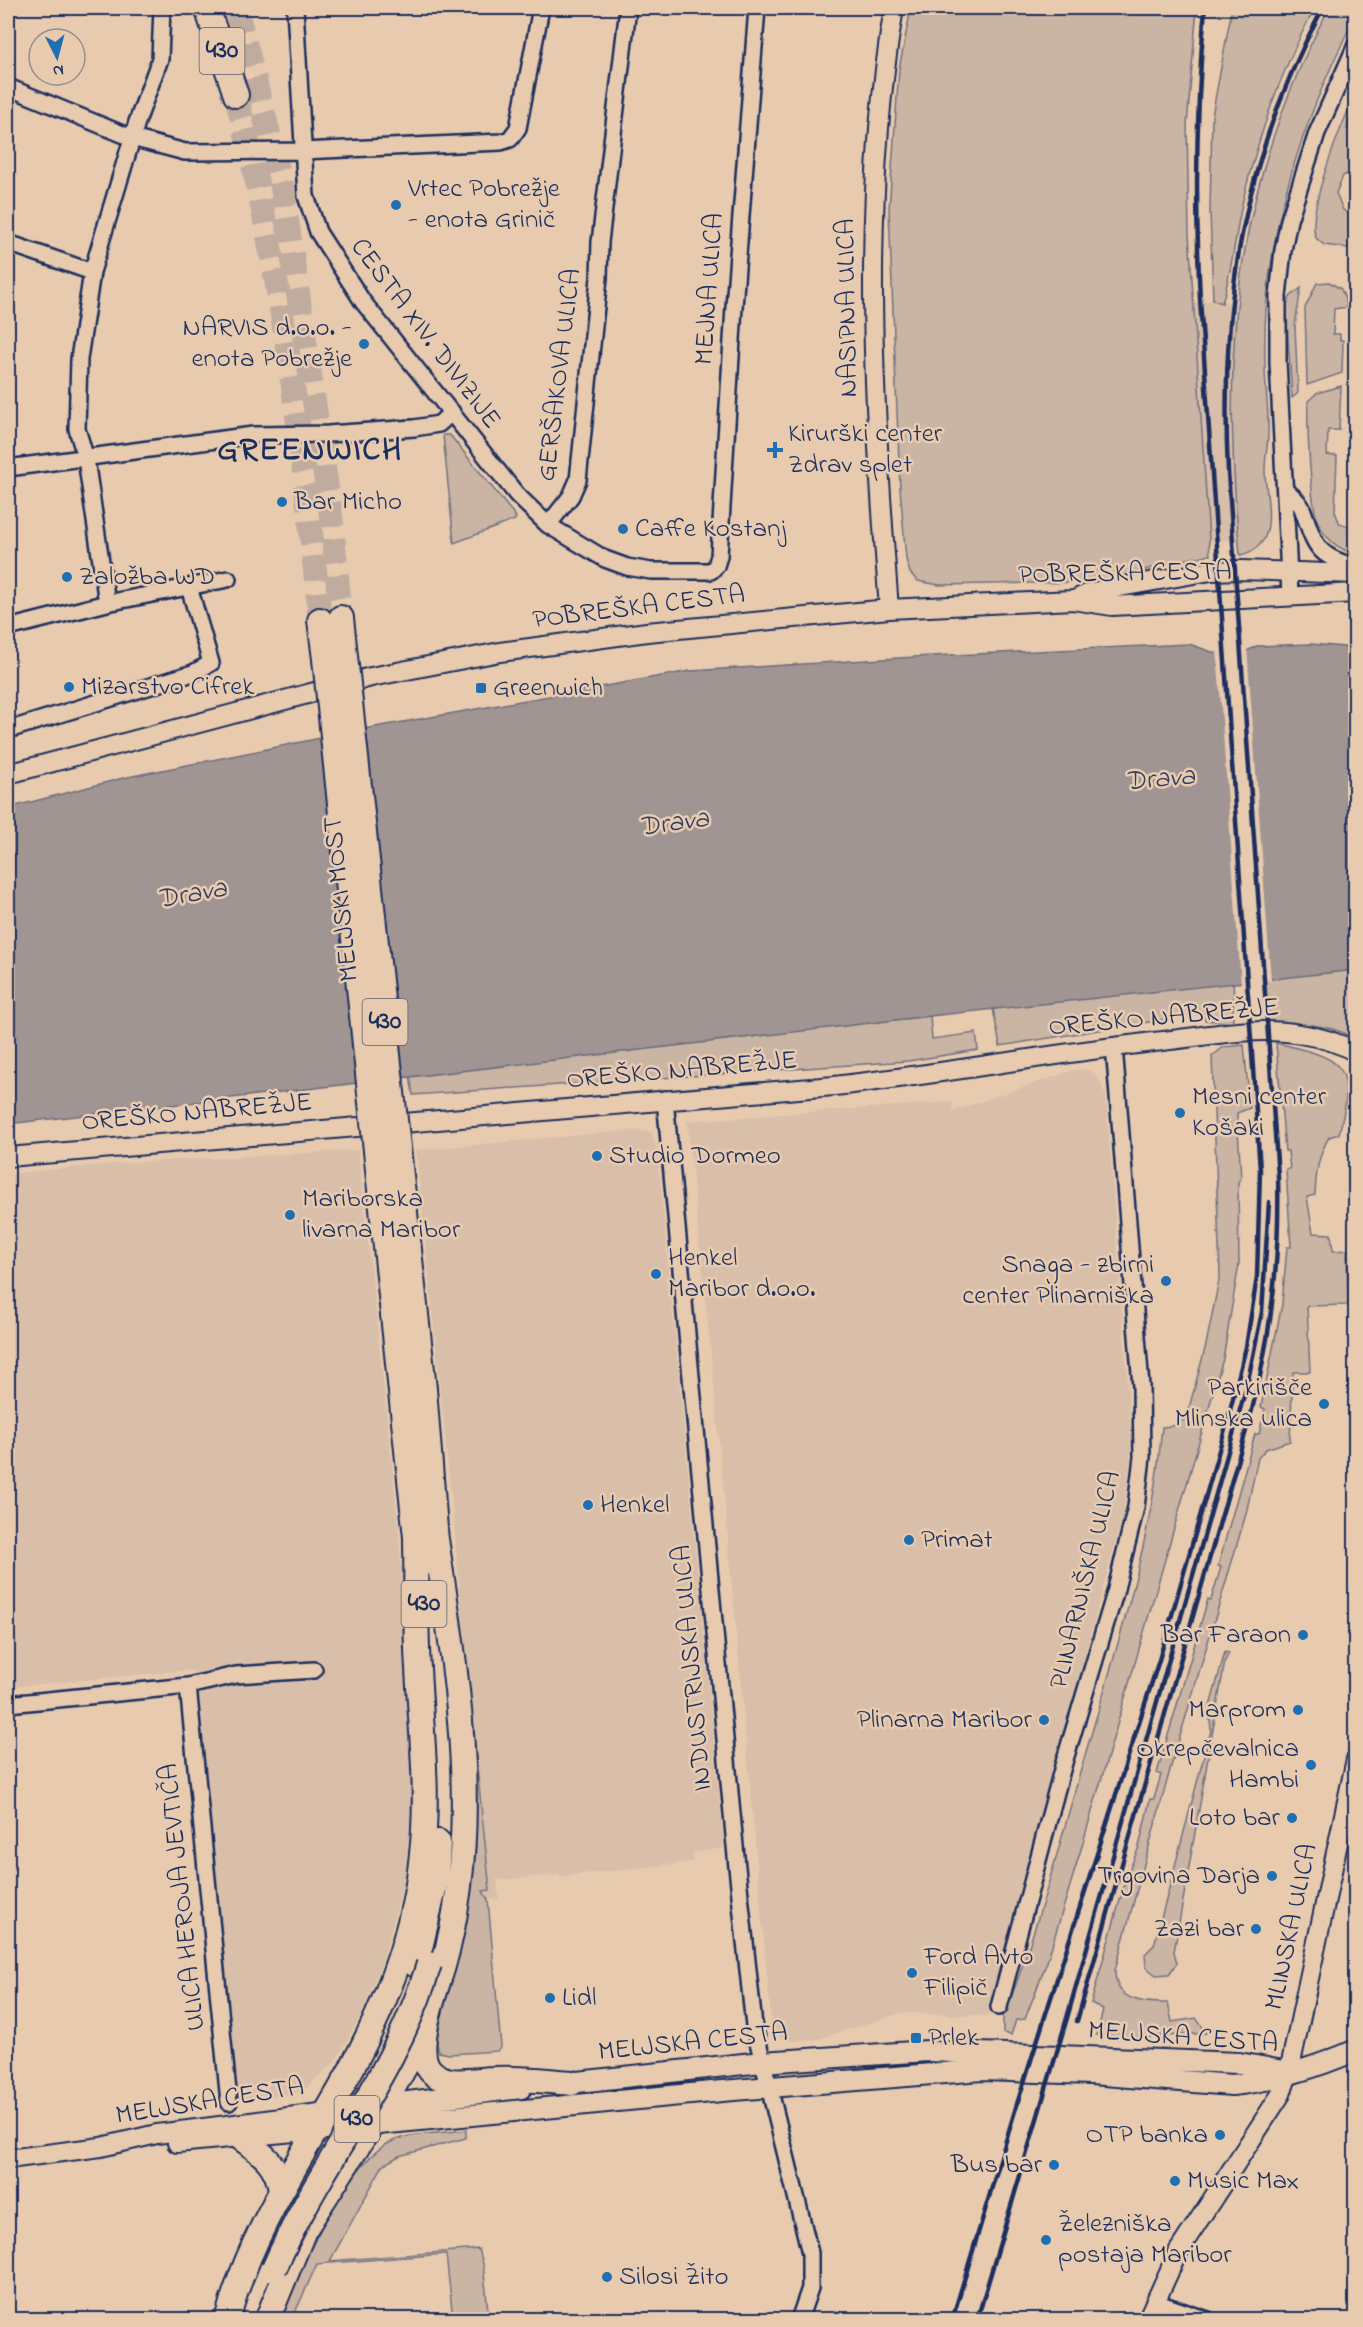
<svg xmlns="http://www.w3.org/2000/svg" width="1363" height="2327" viewBox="0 0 1363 2327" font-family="'Indie Flower',sans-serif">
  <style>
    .built { fill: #d9bfa9 }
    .green { fill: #cab4a3; stroke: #727280; stroke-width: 1.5 }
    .water { fill: #a19594; stroke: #6b6c7e; stroke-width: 1.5 }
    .pier { fill: #e8cbaf }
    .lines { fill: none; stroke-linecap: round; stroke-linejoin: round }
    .trunk-tunnel { stroke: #bfac9f; stroke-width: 24; stroke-dasharray: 24 12; stroke-linecap: butt }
    .minor-casing { stroke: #1b2f5e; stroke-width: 20 }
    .tertiary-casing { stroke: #1b2f5e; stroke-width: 22 }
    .secondary-casing { stroke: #1b2f5e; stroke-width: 24 }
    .trunk-casing { stroke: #1b2f5e; stroke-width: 28 }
    .minor { stroke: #e8cbaf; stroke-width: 15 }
    .tertiary { stroke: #e8cbaf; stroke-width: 18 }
    .secondary { stroke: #e8cbaf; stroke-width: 20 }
    .trunk { stroke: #e8cbaf; stroke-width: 24 }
    .rail { stroke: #1b2f5e; stroke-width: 4.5 }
    .trunk-bridge-casing { stroke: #1b2f5e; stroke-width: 28; stroke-linecap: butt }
    .trunk-bridge { stroke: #e8cbaf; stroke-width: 24 }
    .poi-dot { fill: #1f6fb2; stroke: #e8cbaf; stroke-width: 2 }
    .labels { text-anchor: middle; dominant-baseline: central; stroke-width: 5; stroke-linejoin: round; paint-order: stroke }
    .shield { fill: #e8cbaf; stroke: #585e76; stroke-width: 1.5 }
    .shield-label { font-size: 26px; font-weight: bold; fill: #1b2f5e }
    .poi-label { font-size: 27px; fill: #1b2f5e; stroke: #e8cbaf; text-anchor: start }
    .street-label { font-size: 27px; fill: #1b2f5e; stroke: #e8cbaf }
    .water-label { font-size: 28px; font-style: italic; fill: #2f3e66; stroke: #e8cbaf }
    .district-label { font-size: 33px; font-weight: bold; letter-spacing: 1.5px; fill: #1b2f5e; stroke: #e8cbaf }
  </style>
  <rect width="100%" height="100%" fill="#e8cbaf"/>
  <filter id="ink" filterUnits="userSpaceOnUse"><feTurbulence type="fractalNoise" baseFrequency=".0167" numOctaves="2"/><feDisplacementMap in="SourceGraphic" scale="12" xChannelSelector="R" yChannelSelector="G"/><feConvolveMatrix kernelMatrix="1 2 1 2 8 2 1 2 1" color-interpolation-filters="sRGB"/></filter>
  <g filter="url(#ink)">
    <!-- built -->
    <path class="built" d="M1213,300l23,4 -5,102 7,133 -29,2 -16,-238z
      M1088,1069l12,11 6,17 22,289 3,65 -6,55 -137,510 -87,-3 -86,27 -29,1 -14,-10 -58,-647 -27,-263 265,-19 1,9 121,-41z
      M635,1130l16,2 6,15 67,701 -32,5 1,9 -127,14 -7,1v-2l-62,5 2,19 -11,1 -5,-9 -28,-356 -39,-385z
      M358,1150l39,360 11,142 9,186 -36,127 -20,51 -26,46 -31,28 -12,4 -53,6 -46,-430 -185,17v-513l113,-11z"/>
    <!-- green -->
    <path class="green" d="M911,8h286l-10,117 2,109 21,321c-43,5 -82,24 -125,27l-146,3 -21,-4 -8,-8 -4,-14 -6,-71 -11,-278 10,-141z
      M1232,8h83c-33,60 -57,129 -73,196 -7,33 -10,67 -20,99l-9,-3 -3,-89 2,-95z
      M1329,8h26v9c-55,108 -94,225 -90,348 0,23 4,45 3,68 0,12 -3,24 -3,36 0,21 8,49 0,68 -5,10 -14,16 -25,18 -19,-204 -8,-364 89,-547z
      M1355,96l-8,33 8,2v39l-12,6 -7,17 7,17 12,7v24l-8,7 -23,-3 -8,-7c-11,-26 26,-115 39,-142z
      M1329,282l12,7 7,18 -14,2 -1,25h7v6h3l-1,33 -35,12 -2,-77 12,-25z
      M1301,288l-6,38 3,67 -6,5 -6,-91 4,-10z
      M1341,386l-2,44h-11l-1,25 10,1 -2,56 5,12 15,5v25c-17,-5 -30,-15 -37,-32 -8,-19 -11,-99 -10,-121l9,-8z
      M443,435h7l66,82 -1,3 -61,23z
      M1355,970v69c-25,-16 -59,-15 -87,-17l-4,-43z
      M1233,982c2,15 -1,28 0,41l-28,-3 -1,-7 -204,33 -7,-37z
      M930,1016l2,23 44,-6 2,17 -70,11 -495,34 -3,-20z
      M1276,1043c67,15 81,21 63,91l-10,3c-11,19 -13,36 -14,58l-8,2 6,36 18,1 2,17 14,-1 1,55 -41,1 3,66h-17l-3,69 -24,8 -8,9 -12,56 -76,256 -55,200c-1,32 29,33 53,33l4,19 24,-4 11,15 -70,5 -40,-3 6,-26 -12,-6 36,-128 12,-28 11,-48h4l7,-24 -4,-2 51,-174 3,1 10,-33 -3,-1 37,-132h4l6,-25 -4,-2 21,-103 5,-57h4l-5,-78h4l-2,-18h-3z
      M1244,1045l6,63 -13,5 4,65 -3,4 1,82 -16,95 -141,487 -35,116 -22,57 -9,1 -5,15 -8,-2v-26l5,-1c32,-85 55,-174 80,-261 31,-104 65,-210 74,-318l11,-1 13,-7 20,-74 14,-70 -8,-219 12,-9z
      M1225,1652l4,1 -4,8 -51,291 3,11 -8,11 -13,1 -10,-8 -1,-13 9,-9 57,-215 -2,-20z
      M474,1739l16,151 -7,1 5,9 13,147 -4,4 -48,3 -10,-2 -5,-19 36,-134 2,-41 -4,-118z
      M466,2130v8l-67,18 -16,9 -53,96 149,-12 4,15 6,55h-36l-7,-65 -129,10 -25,55 -14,1c21,-47 67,-159 115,-179 19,-8 52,-8 73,-11z"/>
    <!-- water -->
    <path class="water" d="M1189,644l26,9h28l14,-7 54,-2 44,4v322l-425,46 -922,108v-316l115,-30 252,-51 315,-56 241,-15z"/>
    <!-- pier -->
    <path class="pier" d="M1247,647l24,334 -30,3 -24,-334z"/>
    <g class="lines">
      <!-- trunk-tunnel -->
      <path class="trunk-tunnel" d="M236,8l45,172 50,335 10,103
        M236,95c45,172 67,349 84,525"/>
      <defs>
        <path id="minor" d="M295,8l11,188 12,36 45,70 154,193 31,30 57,34 22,8 24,4h60l5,-5 3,-10 15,-249 23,-299
          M8,87l124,51 53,14 117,-1 199,-9 9,-3 8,-11 23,-120
          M8,243l84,29
          M8,468l245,-33 75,-1 86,-6 25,-4 13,-12
          M1286,490c5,5 13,11 16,18 13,35 12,48 54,59
          M548,525l23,-29 7,-16 21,-202 1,-36 28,-234
          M1290,595l-12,-233v-66l5,-46 6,-30 28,-87 39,-88
          M107,603l-21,-144 -9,-30 2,-70 13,-87 45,-150 23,-63 2,-51
          M8,628l99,-25 121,-24
          M8,730l185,-57 18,-10 -22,-76
          M665,1099l72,768 17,159 56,227v35l-11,32
          M188,1686l41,416
          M8,1704l180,-18 48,-11 78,-5
          M999,2007l64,-241 52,-173 21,-86 6,-50 -1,-71 -27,-340
          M1155,2302l53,18"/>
        <path id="tertiary" d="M1078,598l14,-6 119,-21 30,-1 115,4
          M889,609c-15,-200 -29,-403 5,-601
          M8,774l363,-97 129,-25 147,-20 242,-23 184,-9 39,6 244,-13
          M8,1157l826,-71c110,-12 219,-33 329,-45 44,-5 93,-15 137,-7 19,3 38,8 56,18
          M177,2143l139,-13
          M8,2159l93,-12 56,-13 170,-22
          M1147,2320l31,-68 103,-158 8,-22 67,-313"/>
        <path id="secondary" d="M559,2084l203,-22 166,-11 311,12 44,8
          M322,2119l5,-7 194,-24
          M316,2130l406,-39 260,-21 109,4 141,11c40,-4 86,-18 124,-35"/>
        <path id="trunk" d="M207,8l29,87
          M341,618l4,38
          M320,620l5,39
          M424,1389l13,165
          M401,1392l17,165
          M436,1539c21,141 47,288 7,427 -7,24 -31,84 -13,104 5,6 12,9 20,11 14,2 31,-2 45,-2 26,-1 51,2 77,4
          M416,1965l20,-85 2,-38
          M384,2104l23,-41 13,-31
          M327,2112c47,-79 86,-165 95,-258 7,-62 -1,-123 -4,-186 -3,-42 -1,-84 -2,-127
          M241,2138c21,15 36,25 40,52
          M227,2320c18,-68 54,-130 89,-190
          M267,2320l37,-90 68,-106"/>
      </defs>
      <!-- minor casing -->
      <use href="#minor" class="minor-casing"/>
      <!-- tertiary casing -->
      <use href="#tertiary" class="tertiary-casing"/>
      <!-- secondary casing -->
      <use href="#secondary" class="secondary-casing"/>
      <!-- trunk casing -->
      <use href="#trunk" class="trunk-casing"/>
      <!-- minor -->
      <use href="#minor" class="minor"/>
      <!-- tertiary -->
      <use href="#tertiary" class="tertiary"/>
      <!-- secondary -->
      <use href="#secondary" class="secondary"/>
      <!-- trunk -->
      <use href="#trunk" class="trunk"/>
      <!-- rail -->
      <path class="rail" d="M1077,2021l175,-611c20,-77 28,-154 26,-234l-50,-704c-8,-168 14,-314 95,-464
        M952,2320l65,-216 142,-444 68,-238 19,-75 11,-70 3,-107 -60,-871c-5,-98 -4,-194 5,-291
        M977,2320l90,-302 180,-633 15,-73 7,-110"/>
      <defs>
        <path id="trunk-bridge" d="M345,656l79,733
          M325,659l76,733
          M274,2269c45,-106 122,-193 155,-305"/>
      </defs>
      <!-- trunk-bridge casing -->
      <use href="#trunk-bridge" class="trunk-bridge-casing"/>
      <!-- trunk-bridge -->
      <use href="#trunk-bridge" class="trunk-bridge"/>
    </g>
  </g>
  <!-- markers -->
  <g class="poi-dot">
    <circle cx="396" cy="205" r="6"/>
    <circle cx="364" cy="344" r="6"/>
    <path d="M772 441h6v6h6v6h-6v6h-6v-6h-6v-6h6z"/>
    <circle cx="282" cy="502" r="6"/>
    <circle cx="623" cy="529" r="6"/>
    <circle cx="67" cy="577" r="6"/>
    <circle cx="69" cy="687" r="6"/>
    <rect x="475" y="682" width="12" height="12" rx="3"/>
    <circle cx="1180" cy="1113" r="6"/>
    <circle cx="597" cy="1156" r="6"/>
    <circle cx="290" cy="1215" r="6"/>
    <circle cx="656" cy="1274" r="6"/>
    <circle cx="1166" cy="1281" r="6"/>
    <circle cx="1324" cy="1404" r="6"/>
    <circle cx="588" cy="1505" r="6"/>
    <circle cx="909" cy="1540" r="6"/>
    <circle cx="1303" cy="1635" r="6"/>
    <circle cx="1298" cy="1710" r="6"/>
    <circle cx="1044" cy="1720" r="6"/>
    <circle cx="1311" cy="1765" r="6"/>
    <circle cx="1292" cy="1818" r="6"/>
    <circle cx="1272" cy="1876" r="6"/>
    <circle cx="1256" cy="1929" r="6"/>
    <circle cx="912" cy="1973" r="6"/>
    <circle cx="550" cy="1998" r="6"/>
    <rect x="910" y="2032" width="12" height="12" rx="3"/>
    <circle cx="1220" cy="2135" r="6"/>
    <circle cx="1054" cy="2165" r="6"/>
    <circle cx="1175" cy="2181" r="6"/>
    <circle cx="1046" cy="2240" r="6"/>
    <circle cx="607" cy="2277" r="6"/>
  </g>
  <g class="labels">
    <!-- shield labels -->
    <g class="shield">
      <rect x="199.5" y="28" width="45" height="46" rx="4.5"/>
      <rect x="362.5" y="999" width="45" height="46" rx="4.5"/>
      <rect x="401.5" y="1581" width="45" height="46" rx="4.5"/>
      <rect x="334.5" y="2096" width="45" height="46" rx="4.5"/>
    </g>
    <g class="shield-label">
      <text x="222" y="51">430</text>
      <text x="385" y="1022">430</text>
      <text x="424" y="1604">430</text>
      <text x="357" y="2119">430</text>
    </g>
    <!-- poi labels -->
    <g class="poi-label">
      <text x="408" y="189">Vrtec Pobrežje<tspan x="408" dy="31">- enota Grinič</tspan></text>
      <text x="352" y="328" text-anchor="end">NARVIS d.o.o. -<tspan x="352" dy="31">enota Pobrežje</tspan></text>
      <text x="788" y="434">Kirurški center<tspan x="788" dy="31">Zdrav splet</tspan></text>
      <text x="294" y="502">Bar Micho</text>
      <text x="635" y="529">Caffe Kostanj</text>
      <text x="79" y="577">Založba WD</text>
      <text x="81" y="687">Mizarstvo Cifrek</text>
      <text x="493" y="688">Greenwich</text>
      <text x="1192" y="1097">Mesni center<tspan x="1192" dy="31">Košaki</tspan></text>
      <text x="609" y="1156">Studio Dormeo</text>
      <text x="302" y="1199">Mariborska<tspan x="302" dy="31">livarna Maribor</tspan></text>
      <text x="668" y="1258">Henkel<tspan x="668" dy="31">Maribor d.o.o.</tspan></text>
      <text x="1154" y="1265" text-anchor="end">Snaga - zbirni<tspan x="1154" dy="31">center Plinarniška</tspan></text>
      <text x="1312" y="1388" text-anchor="end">Parkirišče<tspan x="1312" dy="31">Mlinska ulica</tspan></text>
      <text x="600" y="1505">Henkel</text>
      <text x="921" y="1540">Primat</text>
      <text x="1291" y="1635" text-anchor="end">Bar Faraon</text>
      <text x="1286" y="1710" text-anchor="end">Marprom</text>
      <text x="1032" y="1720" text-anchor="end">Plinarna Maribor</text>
      <text x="1299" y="1749" text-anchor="end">Okrepčevalnica<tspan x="1299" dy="31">Hambi</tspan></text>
      <text x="1280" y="1818" text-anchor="end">Loto bar</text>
      <text x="1260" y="1876" text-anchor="end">Trgovina Darja</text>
      <text x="1244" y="1929" text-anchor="end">Zazi bar</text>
      <text x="924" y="1957">Ford Avto<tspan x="924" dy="31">Filipič</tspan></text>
      <text x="562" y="1998">Lidl</text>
      <text x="928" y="2038">Prlek</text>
      <text x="1208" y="2135" text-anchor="end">OTP banka</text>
      <text x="1042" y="2165" text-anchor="end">Bus bar</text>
      <text x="1187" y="2181">Music Max</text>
      <text x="1058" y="2224">Železniška<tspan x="1058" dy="31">postaja Maribor</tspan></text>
      <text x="619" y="2277">Silosi Žito</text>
    </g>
    <!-- street labels -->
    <g class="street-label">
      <text transform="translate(710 289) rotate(-86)">MEJNA ULICA</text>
      <text transform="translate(848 308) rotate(-91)">NASIPNA ULICA</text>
      <text transform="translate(425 334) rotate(53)">CESTA XIV. DIVIZIJE</text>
      <text transform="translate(560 375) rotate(-83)">GERŠAKOVA ULICA</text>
      <text transform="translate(1125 574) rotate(-1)">POBREŠKA CESTA</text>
      <text transform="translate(639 608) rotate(-7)">POBREŠKA CESTA</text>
      <text transform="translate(342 899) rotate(-96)">MELJSKI MOST</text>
      <text transform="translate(1164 1018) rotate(-5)">OREŠKO NABREŽJE</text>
      <text transform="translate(682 1071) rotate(-5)">OREŠKO NABREŽJE</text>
      <text transform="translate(197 1113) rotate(-5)">OREŠKO NABREŽJE</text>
      <text transform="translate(1086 1580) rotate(-76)">PLINARNIŠKA ULICA</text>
      <text transform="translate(693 1668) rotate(-95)">INDUSTRIJSKA ULICA</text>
      <text transform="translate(183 1897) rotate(-96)">ULICA HEROJA JEVTIČA</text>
      <text transform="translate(1292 1927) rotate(-78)">MLINSKA ULICA</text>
      <text transform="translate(1183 2038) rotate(4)">MELJSKA CESTA</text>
      <text transform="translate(693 2043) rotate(-6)">MELJSKA CESTA</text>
      <text transform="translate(210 2102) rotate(-9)">MELJSKA CESTA</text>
    </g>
    <!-- water labels -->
    <g class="water-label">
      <text transform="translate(1160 780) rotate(-5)">Drava</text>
      <text transform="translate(674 824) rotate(-8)">Drava</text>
      <text transform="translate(192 895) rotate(-10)">Drava</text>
    </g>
    <!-- district labels -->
    <g class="district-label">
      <text x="310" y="451">GREENWICH</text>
    </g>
  </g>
  <!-- margin -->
  <rect width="1363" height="2327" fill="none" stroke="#e8cbaf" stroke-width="30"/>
  <rect x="15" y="15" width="1333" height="2297" fill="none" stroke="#1b2f5e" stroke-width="2" filter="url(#ink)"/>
  <!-- north arrow -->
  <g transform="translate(57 57) rotate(174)"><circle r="28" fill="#e8cbaf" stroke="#968d8f" stroke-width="1.5"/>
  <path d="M0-4.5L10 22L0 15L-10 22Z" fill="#1f6fb2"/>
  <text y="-9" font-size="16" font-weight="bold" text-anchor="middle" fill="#1b2f5e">N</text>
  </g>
</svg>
